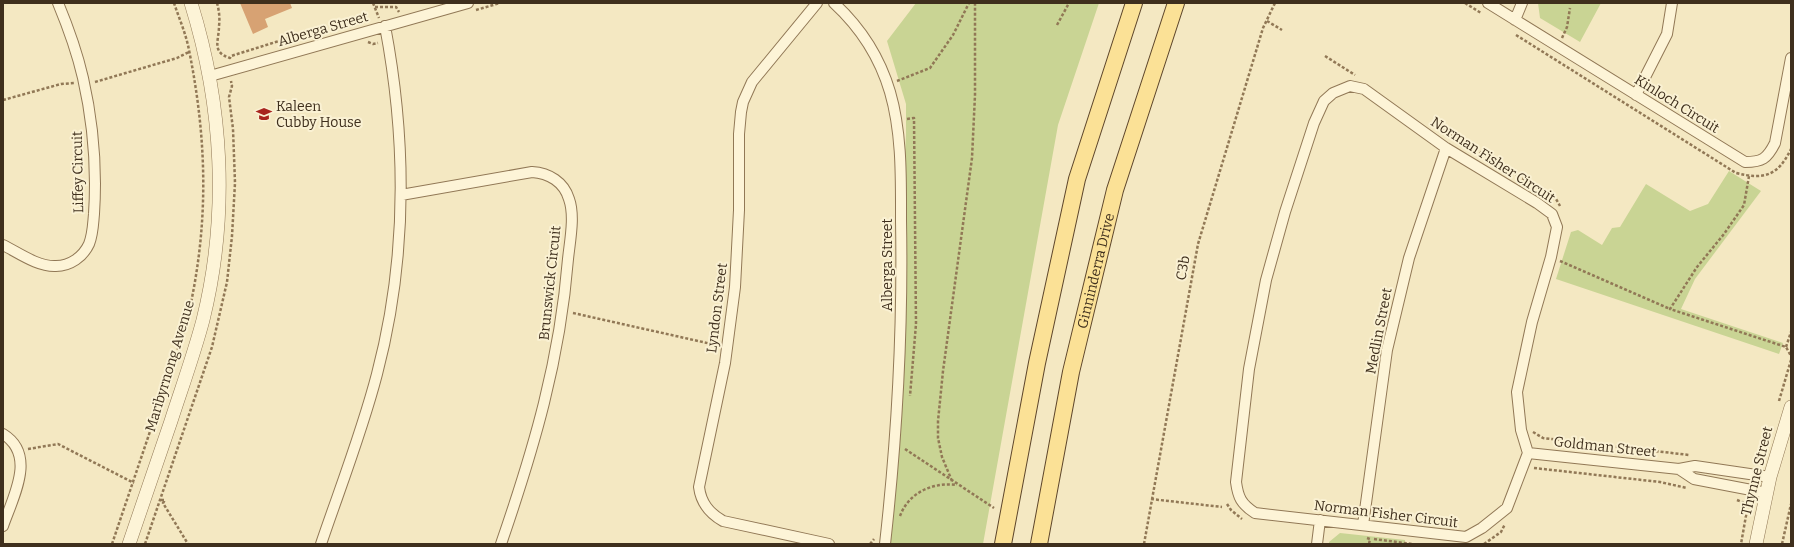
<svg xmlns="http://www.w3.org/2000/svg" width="1794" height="547" viewBox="0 0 1794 547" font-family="Bitter,serif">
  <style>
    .green { fill: #c9d494 }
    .building { fill: #d7a273 }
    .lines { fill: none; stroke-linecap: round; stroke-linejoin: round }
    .minor-casing { stroke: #917856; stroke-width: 12 }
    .tertiary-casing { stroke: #917856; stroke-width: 14 }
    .primary-casing { stroke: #5e462b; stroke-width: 18 }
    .path { stroke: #917856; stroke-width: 2.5; stroke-dasharray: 3 2; stroke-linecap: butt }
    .minor { stroke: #fdf4d7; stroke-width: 10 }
    .tertiary { stroke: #fdf4d7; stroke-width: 13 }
    .primary { stroke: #fbe196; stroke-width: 16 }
    .labels { text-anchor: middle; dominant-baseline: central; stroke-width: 4; stroke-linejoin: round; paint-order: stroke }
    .street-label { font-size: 14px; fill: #3f2f1d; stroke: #faf1d3 }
    .poi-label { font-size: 14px; fill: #3f2f1d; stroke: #faf1d3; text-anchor: start }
  </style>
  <rect width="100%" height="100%" fill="#f4e8c2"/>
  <!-- green -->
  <path class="green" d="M916,3h183l-41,122 -75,419h-97l20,-409v-31l-19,-63z
    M1538,3h63l-21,39 -40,-24z
    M1729,171l32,20 -66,88 -14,30 102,34 -4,11 -223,-75 15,-47 7,-2 24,15 10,-17 8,-1 26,-43 44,27 18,-7z
    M1340,533l65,7v4h-76v-2z"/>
  <!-- building -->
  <path class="building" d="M240,3h50l2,5 -27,11 3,8 -15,7z"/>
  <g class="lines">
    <defs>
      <path id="minor" d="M817,3l-65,79 -9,20 -2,10 -2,22v76l-4,77 -10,76 -26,124c2,16 10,26 24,34l106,23
        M834,3c26,24 46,55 56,89 12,41 11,86 11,129 2,108 -4,216 -16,323
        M1488,3l257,159c17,0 22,-3 30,-19l16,-85
        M1515,20l7,-17
        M210,76l258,-73
        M1350,86l14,3 82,59 91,55 15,11 5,13 -6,30 -19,65 -15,70 4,38 7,23 -21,55 -25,20 -16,9 -211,-24c-14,-9 -17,-16 -19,-31l13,-113 17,-89 19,-68 29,-89 10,-22 9,-8z
        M1636,95l31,-61 5,-31
        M401,195l131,-23c17,1 32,10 37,27 6,17 1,41 -1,60 -8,101 -34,189 -67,285
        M3,245c16,8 35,22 53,21 14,0 27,-9 33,-22 4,-10 4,-20 5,-30 3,-46 -1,-92 -11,-136 -6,-26 -15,-51 -25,-75
        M3,434c34,21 10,63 0,92
        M1528,453l151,16 16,-3 75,11
        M1679,469l15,10 73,14
        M1363,525l24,-175 22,-92 37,-110
        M321,544c19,-56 41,-112 56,-170 30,-114 30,-232 8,-348
        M1317,544l3,-24"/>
      <path id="tertiary" d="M129,544c14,-41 28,-82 42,-123 11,-34 23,-67 32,-101 26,-105 20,-214 -12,-317
        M1756,544l14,-67 21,-70"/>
      <g id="primary">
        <path d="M1003,544l34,-181 40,-184 57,-176"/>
        <path id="s1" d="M1039,544l32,-172 44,-182 61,-187"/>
      </g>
    </defs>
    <!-- minor casing -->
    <use href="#minor" class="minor-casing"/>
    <!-- tertiary casing -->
    <use href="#tertiary" class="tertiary-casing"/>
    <!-- primary casing -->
    <use href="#primary" class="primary-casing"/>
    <!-- path -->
    <path class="path" d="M217,3c2,7 3,15 2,23 0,15 -8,26 11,32l1,-2 83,-26 4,4
      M373,3l6,15
      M1465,3l16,10
      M375,7h21l3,5
      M476,10l24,-7
      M1267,21l15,9
      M1057,25l12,-22
      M1516,35l220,138c28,7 42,3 55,-24
      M1562,38l5,-11 3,-19
      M368,42l5,2 5,-1
      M1325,56l30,19
      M897,81l33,-13 23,-33 16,-32
      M95,82l82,-24 12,-6
      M3,100l58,-16 13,-1
      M907,119l7,-1 2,206 -6,72
      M1433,123l123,76 4,7
      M1749,176l-5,29 -20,29 -27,33 -27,42 116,38 5,9
      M1560,261l110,48
      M573,313l143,32
      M1786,347l5,-15
      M1779,401l12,-41
      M1533,432l10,6 146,17
      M28,449l30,-5 76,39
      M905,449l89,59
      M1754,462h3l6,-5
      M1534,468l126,14 27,6
      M952,481l-10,-24 -4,-19v-17l5,-50 29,-213 3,-63v-92
      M1151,499l71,8
      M161,500h4l-2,3 25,41
      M1737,500l7,3 3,7 -6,34
      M1227,504l4,6 11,9
      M900,516c9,-24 33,-34 57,-31
      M1367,538l3,1 -1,5
      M1374,539l38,5
      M112,544l74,-219c23,-95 22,-180 3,-275 -3,-16 -10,-32 -15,-47
      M145,544l67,-197 15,-65 5,-46 3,-53 -2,-54 -4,-32 3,-11 -1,-5
      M870,544l4,-5
      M1144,544l54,-300 65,-216 12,-25
      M1484,544l17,-12 4,-8
      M1782,544l9,-40"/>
    <!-- minor -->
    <use href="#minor" class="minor"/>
    <!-- tertiary -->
    <use href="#tertiary" class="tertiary"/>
    <!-- primary -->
    <use href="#primary" class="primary"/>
  </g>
  <!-- icons -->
  <defs>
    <symbol id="school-bare" viewBox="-9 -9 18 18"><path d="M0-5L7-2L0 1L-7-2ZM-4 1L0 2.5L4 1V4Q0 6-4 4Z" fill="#a8241e" stroke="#faf1d3" stroke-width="2.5" paint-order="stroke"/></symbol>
  </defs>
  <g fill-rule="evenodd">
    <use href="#school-bare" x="253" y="103" width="22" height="22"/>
  </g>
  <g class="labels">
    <!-- street labels -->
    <g class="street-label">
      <text transform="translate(323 29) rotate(-16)">Alberga Street</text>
      <text transform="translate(1677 104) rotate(32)">Kinloch Circuit</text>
      <text transform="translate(1493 160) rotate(33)">Norman Fisher Circuit</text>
      <text transform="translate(78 172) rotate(-91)">Liffey Circuit</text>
      <text transform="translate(887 265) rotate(-90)">Alberga Street</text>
      <text transform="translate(1183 268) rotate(-80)">C3b</text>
      <text stroke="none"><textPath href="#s1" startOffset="279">Ginninderra Drive</textPath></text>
      <text transform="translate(550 283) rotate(-84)">Brunswick Circuit</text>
      <text transform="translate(717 308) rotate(-83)">Lyndon Street</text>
      <text transform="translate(1379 331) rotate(-79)">Medlin Street</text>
      <text transform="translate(170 366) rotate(-73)">Maribyrnong Avenue</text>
      <text transform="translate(1605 447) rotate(6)">Goldman Street</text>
      <text transform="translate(1757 471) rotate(-76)">Thynne Street</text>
      <text transform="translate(1386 514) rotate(7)">Norman Fisher Circuit</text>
    </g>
    <!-- poi labels -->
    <g class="poi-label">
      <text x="276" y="106">Kaleen<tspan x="276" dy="16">Cubby House</tspan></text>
    </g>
  </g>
  <!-- border -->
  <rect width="1794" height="547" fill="none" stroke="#3f2f1d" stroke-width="8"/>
</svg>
